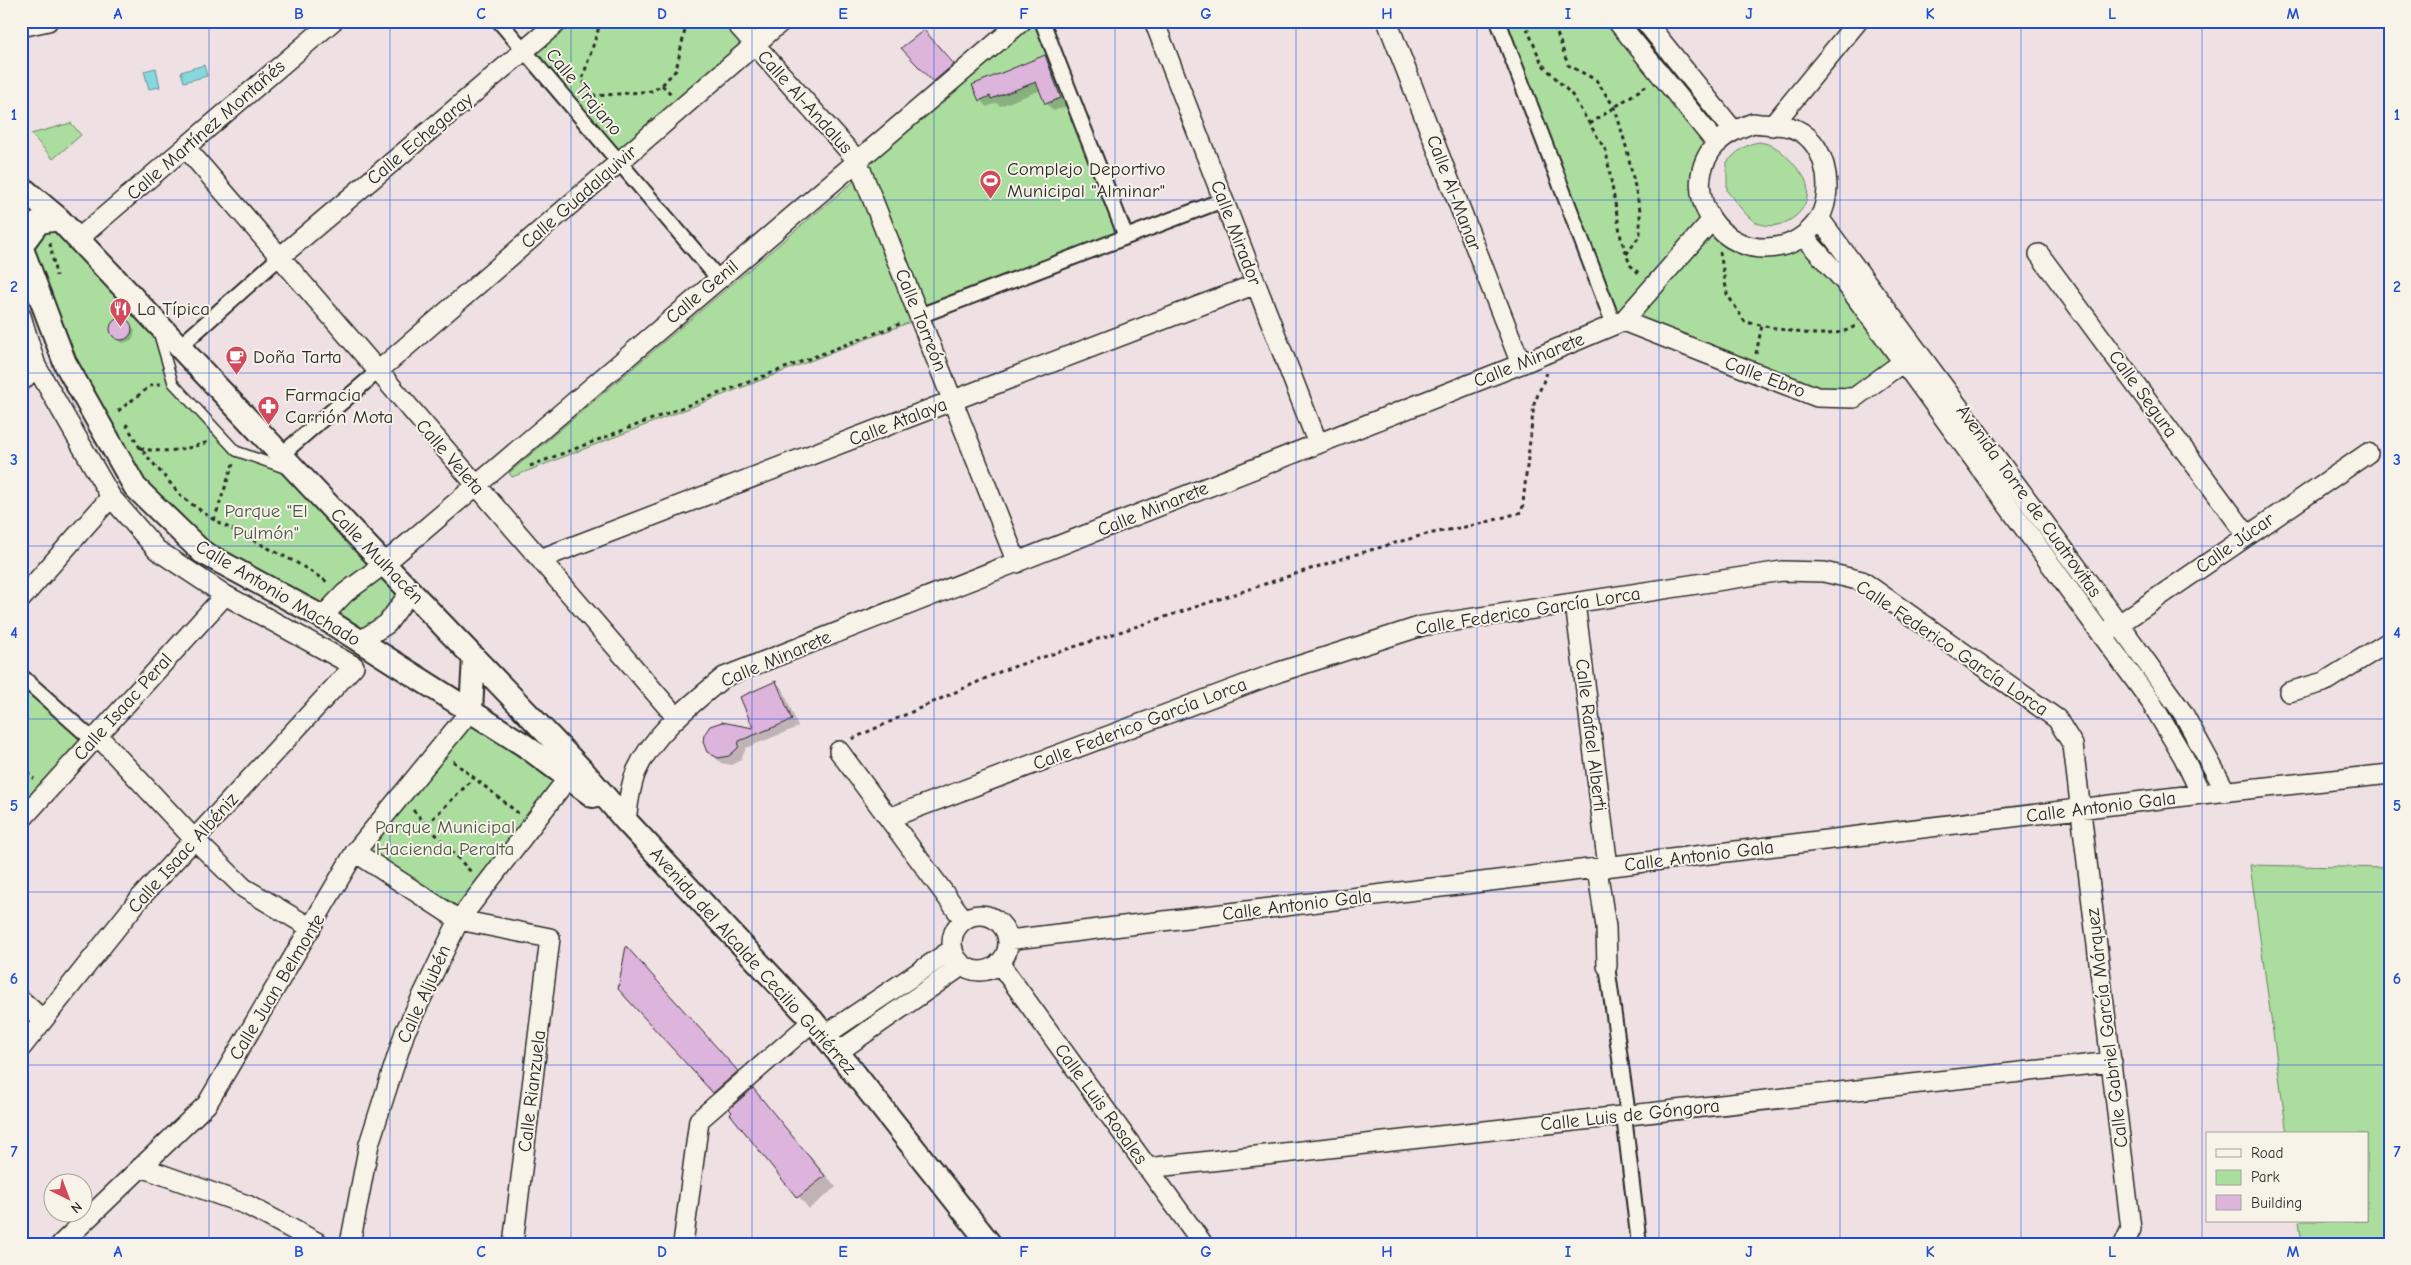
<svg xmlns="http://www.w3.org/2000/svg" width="2411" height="1265" viewBox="0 0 2411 1265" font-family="'Comic Neue',sans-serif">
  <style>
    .green { fill: #abdd9e; stroke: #6b8464 }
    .water { fill: #86d8de; stroke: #629396 }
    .shadow { fill: #0003 }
    .building { fill: #dcb4dc; stroke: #2b2b2b }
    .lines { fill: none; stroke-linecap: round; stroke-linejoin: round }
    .service-casing { stroke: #2b2b2b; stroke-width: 12 }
    .pedestrian-casing { stroke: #2b2b2b; stroke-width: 18 }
    .minor-casing { stroke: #2b2b2b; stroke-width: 22 }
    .tertiary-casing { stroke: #2b2b2b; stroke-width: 26 }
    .path { stroke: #2b2b2b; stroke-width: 3; stroke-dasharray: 4 4; stroke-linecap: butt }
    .service { stroke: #f7f3e8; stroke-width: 9 }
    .pedestrian { stroke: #f7f3e8; stroke-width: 14 }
    .minor { stroke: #f7f3e8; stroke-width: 19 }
    .tertiary { stroke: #f7f3e8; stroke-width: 22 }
    .grid { fill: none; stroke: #1d4ed8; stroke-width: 1; stroke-opacity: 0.55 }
    .labels { text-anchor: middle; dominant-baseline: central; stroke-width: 4; stroke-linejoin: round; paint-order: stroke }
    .street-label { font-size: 19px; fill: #2b2b2b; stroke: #f7f3e8 }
    .poi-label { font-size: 19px; fill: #2b2b2b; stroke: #f7f3e8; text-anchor: start }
    .park-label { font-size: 19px; fill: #4b5848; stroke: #f7f3e8 }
    .neatline { fill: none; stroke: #1d4ed8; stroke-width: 2 }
    .grid-label { font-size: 16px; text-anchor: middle; font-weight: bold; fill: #1d4ed8 }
  </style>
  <rect width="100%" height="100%" fill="#efe0e4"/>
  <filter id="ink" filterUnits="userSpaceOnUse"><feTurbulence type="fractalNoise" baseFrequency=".02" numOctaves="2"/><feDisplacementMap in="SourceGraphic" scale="10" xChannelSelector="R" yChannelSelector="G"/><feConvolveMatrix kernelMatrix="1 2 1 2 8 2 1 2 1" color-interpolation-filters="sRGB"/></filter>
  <g filter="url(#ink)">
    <!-- green -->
    <path class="green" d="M559,21h175l20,24 -135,117 -94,-112z
      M1022,21h20l84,216 -207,79 -62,-156z
      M1498,21h119l100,123 -16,46 33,52 69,-6 100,126 -49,36 -37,-1 -203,-72z
      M71,123l10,12 -28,24 -22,-25z
      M1759,142c14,2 22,8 32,19 4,5 11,12 14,18 13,29 -23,57 -50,43 -8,-5 -22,-23 -28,-31v-29c10,-10 18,-18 32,-20z
      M854,181l59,140 -401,156 -3,-4z
      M59,219l96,102 18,62 63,68 63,22 112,118 -51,50 -158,-89 -67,-65 -114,-241z
      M21,676l72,64 -72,80z
      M471,710l97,68 -109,142 -104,-68z
      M2250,865l140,3v376h-88l-3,-23h68v-87h-80z"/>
    <!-- water -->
    <path class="water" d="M204,65l3,11 -23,6 -3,-10z
      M156,68l4,19 -11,2 -5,-18z"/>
    <!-- shadow -->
    <path class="shadow" d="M931,39l29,33 -19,16 -7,-7z
      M1044,57l8,7 16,42 -15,5 -7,-8 -5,-13 -41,16 -3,-3 -10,4 -7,-7z
      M121,318l7,3 7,10 -3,9 -9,3 -10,-7 -2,-10 4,-6z
      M776,682l7,7 15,38 -52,21 -5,12 -9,5 -11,-2 -8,-8 42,-25z
      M637,959l111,124 -22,20 -12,-11z
      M753,1090l83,97 -27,22 -77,-95z"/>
    <!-- building -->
    <path class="building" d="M924,30l30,34 -21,18 -32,-34z
      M1045,55l16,43 -16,6 -9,-22 -45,17 -1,-3 -11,5 -7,-16z
      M110 329a11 11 0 1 1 22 0a11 11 0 1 1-22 0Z
      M776,681l16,39 -53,21 -1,7 -9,8 -11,2 -11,-6 -4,-10 1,-7 6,-9 12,-4 31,6 -13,-31z
      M626,946l112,125 -25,22 -95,-104z
      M753,1088l72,88 -28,22 -67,-84 2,-2 -3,-3z"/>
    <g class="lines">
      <defs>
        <path id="service" d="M159,335l14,48 63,68 51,18"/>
        <path id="pedestrian" d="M499,21l219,257
          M1042,21l84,216
          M1498,21l116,304
          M919,316l304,-116
          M179,347l101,-90
          M281,455l96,-83
          M21,676l72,64
          M1607,966l21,149
          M1624,1116l15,128"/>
        <path id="minor" d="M734,21l123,139 160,403
          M1154,21l164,423
          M1387,21l134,343
          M1617,21l100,123
          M1645,21l88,109
          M21,27l27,-6
          M1753,123c12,2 26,1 37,4 36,11 45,61 30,90 -8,14 -23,26 -39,29 -60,15 -107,-56 -64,-103 10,-10 23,-15 36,-20z
          M1772,126l86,-105
          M186,148l491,570
          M1819,218l300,406 64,89 43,79
          M1803,236l41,45 307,421 33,56 17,36
          M78,239l255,-218
          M2039,254l208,281
          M280,257l279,-236
          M21,316l15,50 75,131 46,53 68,45 129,71 -213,231 -120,151
          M1623,321l194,76 37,1 49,-36
          M377,372l405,-351
          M21,382l15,-16
          M540,559l716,-275
          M21,599l90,-102
          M1575,603l33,264
          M322,617l23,-24 39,-29 638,-543
          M2109,631l259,-178
          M360,641l27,-17 24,-33
          M2289,692l35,-10 66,-41
          M97,735l98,105 49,48 67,40
          M839,751l125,169
          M889,818l390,-146 143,-46 360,-55 42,1 38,9 195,138 16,26 58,484 -7,15
          M21,820l204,-225
          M626,821c2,-17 4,-34 10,-49 17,-39 56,-68 88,-95l797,-313 102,-43 88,-100
          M355,852l104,68 91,18 -37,306
          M1597,869l9,58 1,39
          M952 943a28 28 0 1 1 56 0a28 28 0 1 1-56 0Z
          M1008,940l1193,-146 189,-20
          M999,963l204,281
          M21,1000l22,20
          M825,1035l128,-86
          M838,1052l125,-87
          M141,1167l106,38 73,39
          M1147,1168l965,-106
          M61,1244l146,-140 148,-252 116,-142
          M350,1244l19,-100 36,-112 54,-112 109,-142
          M683,1244l16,-124 114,-99"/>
        <path id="tertiary" d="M21,187l38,32 325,345 199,207 43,50 187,200 177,223
          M21,246l44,117 70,124 67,65 120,65 202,128 69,51
          M21,246l18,-24 20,-3
          M471,710l3,-53"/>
      </defs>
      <!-- service casing -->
      <use href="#service" class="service-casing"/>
      <!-- pedestrian casing -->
      <use href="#pedestrian" class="pedestrian-casing"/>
      <!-- minor casing -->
      <use href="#minor" class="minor-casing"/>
      <!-- tertiary casing -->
      <use href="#tertiary" class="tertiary-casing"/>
      <!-- path -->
      <path class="path" d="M601,21l-19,59 13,16 57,-5 10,-6 14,-15 11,-49
        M1524,21l18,43 30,31 34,56 15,87 9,27 10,9
        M1548,21l9,12 11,32 28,15 19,28 12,42 13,60v25l-14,20
        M662,85l9,9
        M1590,124l56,-38
        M50,243l6,33
        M1720,252l7,42 18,28c31,5 82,22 110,4
        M1756,354l6,-29
        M118,411l35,-27h8
        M126,424l14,24 43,50 31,22 83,43 32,20
        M140,448c23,6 48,2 70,-7
        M530,466l372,-143
        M214,520l19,-56
        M852,739l152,-69 346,-114 73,-21 57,-11 42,-12 12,-108 13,-31
        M453,761l65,52
        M21,767l13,12
        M413,810l59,63
        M427,824l47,-46"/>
      <!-- service -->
      <use href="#service" class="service"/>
      <!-- pedestrian -->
      <use href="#pedestrian" class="pedestrian"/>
      <!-- minor -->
      <use href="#minor" class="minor"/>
      <!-- tertiary -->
      <use href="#tertiary" class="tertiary"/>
    </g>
  </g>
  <!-- grid -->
  <path class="grid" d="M209,21v1223M390,21v1223M571,21v1223M752,21v1223M934,21v1223M1115,21v1223M1296,21v1223M1477,21v1223M1659,21v1223M1840,21v1223M2021,21v1223M2202,21v1223M21,200h2369M21,373h2369M21,546h2369M21,719h2369M21,892h2369M21,1065h2369"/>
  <!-- icons -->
  <defs>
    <symbol id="stadium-pin" viewBox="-11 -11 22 30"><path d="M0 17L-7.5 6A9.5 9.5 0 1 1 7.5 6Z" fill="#d1495b" stroke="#f7f3e8"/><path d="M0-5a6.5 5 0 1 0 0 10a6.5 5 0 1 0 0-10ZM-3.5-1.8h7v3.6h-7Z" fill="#fff"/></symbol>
    <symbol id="restaurant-pin" viewBox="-11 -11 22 30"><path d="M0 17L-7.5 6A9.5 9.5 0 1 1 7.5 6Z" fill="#d1495b" stroke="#f7f3e8"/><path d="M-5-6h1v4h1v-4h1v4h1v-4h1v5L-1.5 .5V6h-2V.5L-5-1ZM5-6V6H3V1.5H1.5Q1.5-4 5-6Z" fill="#fff"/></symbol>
    <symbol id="cafe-pin" viewBox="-11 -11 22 30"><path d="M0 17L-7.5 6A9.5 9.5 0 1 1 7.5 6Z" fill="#d1495b" stroke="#f7f3e8"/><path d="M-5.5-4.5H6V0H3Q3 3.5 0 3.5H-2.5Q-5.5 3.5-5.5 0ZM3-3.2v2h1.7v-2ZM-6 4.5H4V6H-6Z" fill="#fff"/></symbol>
    <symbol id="pharmacy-pin" viewBox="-11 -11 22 30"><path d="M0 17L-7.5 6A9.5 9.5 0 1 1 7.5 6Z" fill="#d1495b" stroke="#f7f3e8"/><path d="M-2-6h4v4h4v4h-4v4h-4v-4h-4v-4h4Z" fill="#fff"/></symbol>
  </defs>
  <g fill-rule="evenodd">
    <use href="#stadium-pin" x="978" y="168" width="25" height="34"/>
    <use href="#restaurant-pin" x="108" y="296" width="25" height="34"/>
    <use href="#cafe-pin" x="224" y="344" width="25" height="34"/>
    <use href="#pharmacy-pin" x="256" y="394" width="25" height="34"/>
  </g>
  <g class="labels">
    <!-- street labels -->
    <g class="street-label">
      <text transform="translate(584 92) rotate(50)">Calle Trajano</text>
      <text transform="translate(805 102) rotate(48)">Calle Al-Andalus</text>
      <text transform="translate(206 130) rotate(-41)">Calle Martínez Montañés</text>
      <text transform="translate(420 139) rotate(-40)">Calle Echegaray</text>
      <text transform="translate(1454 193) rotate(69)">Calle Al-Manar</text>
      <text transform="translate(579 197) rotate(-41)">Calle Guadalquivir</text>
      <text transform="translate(1236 233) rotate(69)">Calle Mirador</text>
      <text transform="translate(702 292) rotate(-40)">Calle Genil</text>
      <text transform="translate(921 320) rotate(68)">Calle Torreón</text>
      <text transform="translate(1529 360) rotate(-22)">Calle Minarete</text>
      <text transform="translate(1765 377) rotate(21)">Calle Ebro</text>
      <text transform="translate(2143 394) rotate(54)">Calle Segura</text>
      <text transform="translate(898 422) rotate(-21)">Calle Atalaya</text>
      <text transform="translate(450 457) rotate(49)">Calle Veleta</text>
      <text transform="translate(2029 501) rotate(54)">Avenida Torre de Cuatrovitas</text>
      <text transform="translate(1153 509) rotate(-22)">Calle Minarete</text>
      <text transform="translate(2235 543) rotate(-35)">Calle Júcar</text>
      <text transform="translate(377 556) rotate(46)">Calle Mulhacén</text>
      <text transform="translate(278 593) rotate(31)">Calle Antonio Machado</text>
      <text transform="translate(1528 611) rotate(-9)">Calle Federico García Lorca</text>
      <text transform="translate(1952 648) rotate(34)">Calle Federico García Lorca</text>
      <text transform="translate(776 659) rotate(-23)">Calle Minarete</text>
      <text transform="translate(123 707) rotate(-48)">Calle Isaac Peral</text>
      <text transform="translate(1140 724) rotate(-21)">Calle Federico García Lorca</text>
      <text transform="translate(1591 735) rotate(83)">Calle Rafael Alberti</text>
      <text transform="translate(2101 807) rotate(-7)">Calle Antonio Gala</text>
      <text transform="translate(183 853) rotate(-48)">Calle Isaac Albéniz</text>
      <text transform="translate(1699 856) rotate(-7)">Calle Antonio Gala</text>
      <text transform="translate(1297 905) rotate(-7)">Calle Antonio Gala</text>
      <text transform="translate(753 961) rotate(48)">Avenida del Alcalde Cecilio Gutiérrez</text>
      <text transform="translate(277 987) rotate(-59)">Calle Juan Belmonte</text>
      <text transform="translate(424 994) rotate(-66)">Calle Aljubén</text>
      <text transform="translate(2107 1028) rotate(-97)">Calle Gabriel García Márquez</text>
      <text transform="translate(532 1091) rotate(-83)">Calle Rianzuela</text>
      <text transform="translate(1101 1104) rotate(54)">Calle Luis Rosales</text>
      <text transform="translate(1630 1115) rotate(-6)">Calle Luis de Góngora</text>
    </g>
    <!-- poi labels -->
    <g class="poi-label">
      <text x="1007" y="169">Complejo Deportivo<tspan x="1007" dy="22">Municipal "Alminar"</tspan></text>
      <text x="137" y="309">La Típica</text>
      <text x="253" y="357">Doña Tarta</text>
      <text x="285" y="395">Farmacia<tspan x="285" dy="22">Carrión Mota</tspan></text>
    </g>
    <!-- park labels -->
    <g class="park-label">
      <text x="266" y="511">Parque "El<tspan x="266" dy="22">Pulmón"</tspan></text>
      <text x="445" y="827">Parque Municipal<tspan x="445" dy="22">Hacienda Peralta</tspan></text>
    </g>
  </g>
  <!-- margin -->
  <rect width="2411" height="1265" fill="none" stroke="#f7f3e8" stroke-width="55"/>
  <!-- legend -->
  <rect x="2206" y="1132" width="162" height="90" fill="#f7f3e8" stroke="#a5a39c"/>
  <rect x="2216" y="1149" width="25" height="8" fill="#f7f3e8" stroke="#a5a39c"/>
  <text x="2251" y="1158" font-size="15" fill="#2b2b2b">Road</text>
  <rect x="2216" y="1170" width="25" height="15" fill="#abdd9e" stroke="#a5a39c"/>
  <text x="2251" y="1182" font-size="15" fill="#2b2b2b">Park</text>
  <rect x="2216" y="1195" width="25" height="15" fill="#dcb4dc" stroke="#a5a39c"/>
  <text x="2251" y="1208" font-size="15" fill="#2b2b2b">Building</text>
  <!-- north arrow -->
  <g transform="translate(68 1198) rotate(138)"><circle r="24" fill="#f7f3e8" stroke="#a5a39c"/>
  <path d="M0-4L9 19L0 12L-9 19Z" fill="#d1495b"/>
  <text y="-8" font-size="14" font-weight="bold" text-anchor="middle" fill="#2b2b2b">N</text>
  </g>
  <rect x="28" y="28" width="2356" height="1210" class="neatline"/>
  <g class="grid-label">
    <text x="118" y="19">A</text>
    <text x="299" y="19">B</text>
    <text x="481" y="19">C</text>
    <text x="662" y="19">D</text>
    <text x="843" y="19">E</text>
    <text x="1024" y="19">F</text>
    <text x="1206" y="19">G</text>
    <text x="1387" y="19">H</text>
    <text x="1568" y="19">I</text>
    <text x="1749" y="19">J</text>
    <text x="1930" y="19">K</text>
    <text x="2112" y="19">L</text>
    <text x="2293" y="19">M</text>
    <text x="14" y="120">1</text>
    <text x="2397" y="120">1</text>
    <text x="14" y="292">2</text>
    <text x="2397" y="292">2</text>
    <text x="14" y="465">3</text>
    <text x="2397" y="465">3</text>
    <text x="14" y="638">4</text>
    <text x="2397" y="638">4</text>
    <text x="14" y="811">5</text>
    <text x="2397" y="811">5</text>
    <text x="14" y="984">6</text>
    <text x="2397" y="984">6</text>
    <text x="14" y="1157">7</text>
    <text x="2397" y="1157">7</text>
    <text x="118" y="1257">A</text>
    <text x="299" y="1257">B</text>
    <text x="481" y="1257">C</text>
    <text x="662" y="1257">D</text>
    <text x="843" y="1257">E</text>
    <text x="1024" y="1257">F</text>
    <text x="1206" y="1257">G</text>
    <text x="1387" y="1257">H</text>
    <text x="1568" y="1257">I</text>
    <text x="1749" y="1257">J</text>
    <text x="1930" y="1257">K</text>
    <text x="2112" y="1257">L</text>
    <text x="2293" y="1257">M</text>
  </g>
</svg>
